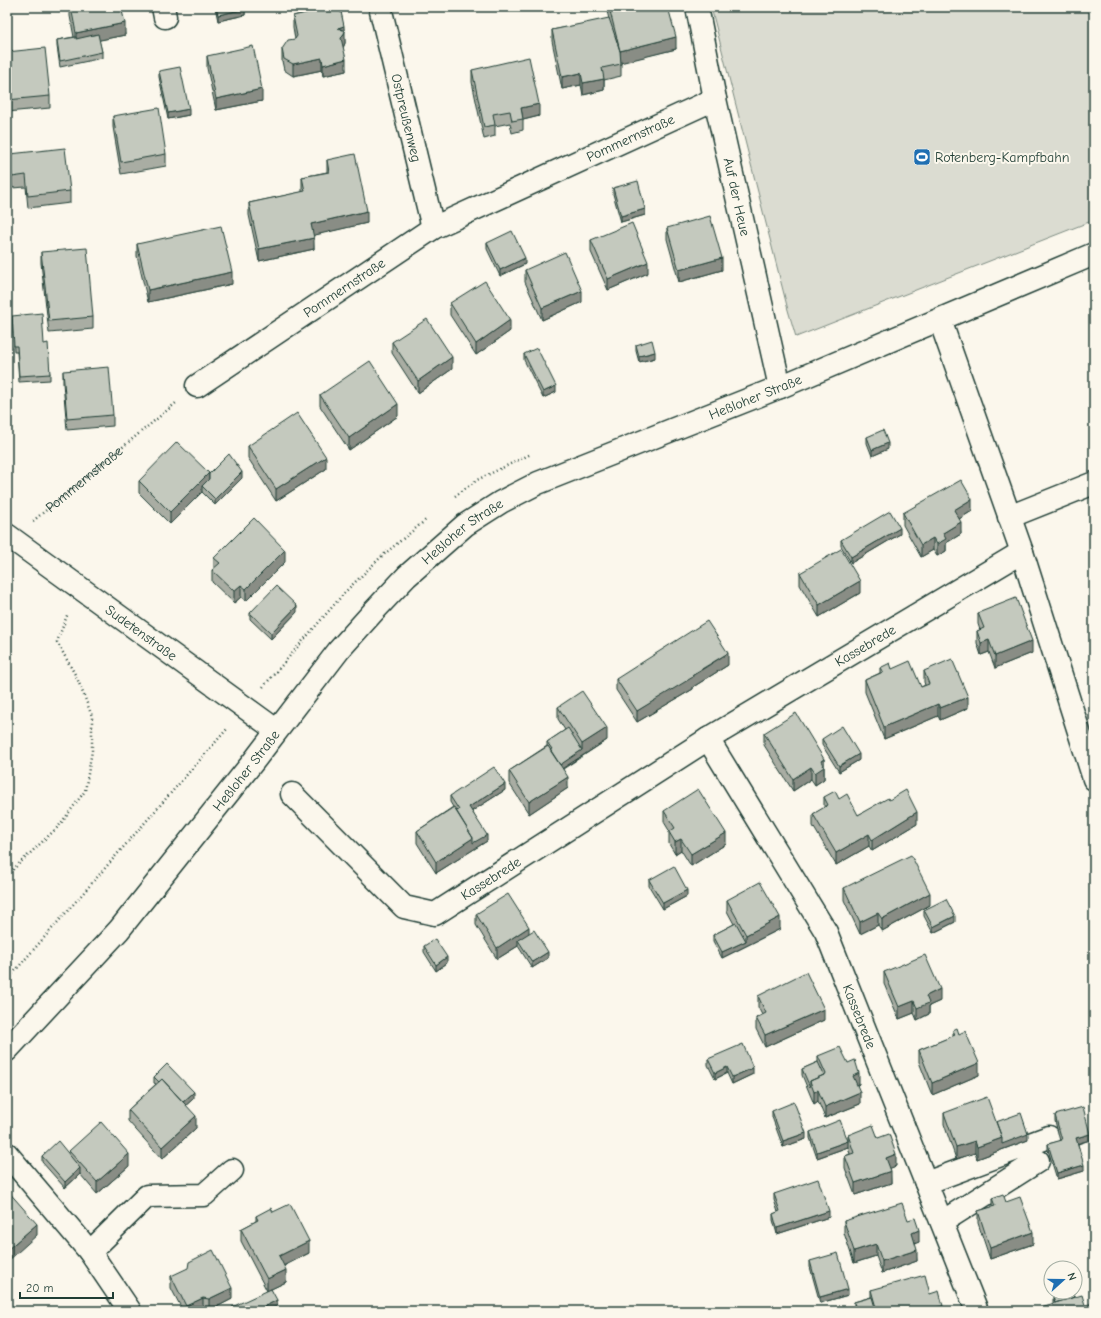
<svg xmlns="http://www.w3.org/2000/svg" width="1101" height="1318" viewBox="0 0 1101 1318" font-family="'Comic Neue',sans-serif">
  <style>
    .green { fill: #dbdcd1; stroke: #7d8c82 }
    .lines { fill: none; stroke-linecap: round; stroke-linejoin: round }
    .minor-casing { stroke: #1f3d34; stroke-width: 25 }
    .major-casing { stroke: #1f3d34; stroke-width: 25 }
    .path { stroke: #1f3d34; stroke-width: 2.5; stroke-dasharray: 1 3; stroke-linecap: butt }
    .minor { stroke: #fbf7ec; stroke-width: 22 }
    .major { stroke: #fbf7ec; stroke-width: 22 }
    .wall { fill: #a9ada3; stroke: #1f3d34 }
    .shaded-wall { fill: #898d85; stroke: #1f3d34 }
    .building { fill: #c4c9be; stroke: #1f3d34 }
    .labels { text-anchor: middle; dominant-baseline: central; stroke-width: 4; stroke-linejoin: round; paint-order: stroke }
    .street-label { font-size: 14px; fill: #1f3d34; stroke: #fbf7ec }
    .poi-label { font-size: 14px; fill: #1f3d34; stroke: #fbf7ec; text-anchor: start }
  </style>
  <rect width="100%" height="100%" fill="#fbf7ec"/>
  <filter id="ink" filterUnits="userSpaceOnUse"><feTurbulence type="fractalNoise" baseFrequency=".025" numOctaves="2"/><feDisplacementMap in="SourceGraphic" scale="8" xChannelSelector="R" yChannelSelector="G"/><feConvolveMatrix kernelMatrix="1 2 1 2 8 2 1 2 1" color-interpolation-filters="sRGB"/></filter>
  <g filter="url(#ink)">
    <!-- green -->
    <path class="green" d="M711,7h383v213l-298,117 -8,-27z"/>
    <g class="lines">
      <defs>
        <g id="minor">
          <path d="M163,7l2,10"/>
          <path id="s2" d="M380,7l53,221"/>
          <path id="s3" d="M697,7l18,92 65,288"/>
          <path d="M940,320l82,232 72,227"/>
          <path id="s4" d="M197,386l236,-158 282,-129"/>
          <path d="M1009,517l85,-34"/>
          <path id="s5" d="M7,535l269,195"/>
          <path id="s6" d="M708,739l118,193 151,379"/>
          <path id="s7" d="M292,794l112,113 31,7 273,-175 314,-187"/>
          <path d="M7,1154l83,98 40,59"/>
          <path d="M926,1183l123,-46"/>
          <path d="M942,1222l96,-61"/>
          <path d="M90,1252l57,-56 57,-1 28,-25"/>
        </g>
        <g id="major">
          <path id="s8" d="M7,1050l112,-120 134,-168 86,-112 35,-39 33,-35 58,-51 36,-23 37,-19 242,-96 314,-133"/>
        </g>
      </defs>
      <!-- minor casing -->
      <use href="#minor" class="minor-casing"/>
      <!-- major casing -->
      <use href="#major" class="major-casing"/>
      <!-- path -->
      <g class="path">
        <path d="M455,496l22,-16 54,-26"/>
        <path id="s1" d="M33,521l143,-118"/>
        <path d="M263,687l83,-96 36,-35 45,-37"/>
        <path d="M7,875l52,-49 26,-35 7,-40v-35l-15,-38 -20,-36 11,-29"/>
        <path d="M7,980l220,-251"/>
      </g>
      <!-- minor -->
      <use href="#minor" class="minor"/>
      <!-- major -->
      <use href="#major" class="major"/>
    </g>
    <!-- wall -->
    <path class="wall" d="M7,7h11v1l-11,1z
      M70,7h51l4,28 -26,5 3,12v6l-42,9 -3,-21v-6l17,-3 -4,-21z
      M215,7h30v8l-27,6z
      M311,7h29l4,23 1,13 -2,5 3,23 -23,5 -1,-6 -29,6 -9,-6 -2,-9v-12l13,-10 -2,-12v-11l19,-5z
      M606,7h62l8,42 -55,13v14l-17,4v10l-21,5 -2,-10 -19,4 -10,-48v-11l57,-11z
      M7,52l43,44v12l-43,4z
      M207,56l55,45 -46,9 -9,-42z
      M472,70l67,46 -16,4v10l-11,3 -2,-10 -15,3v10l-11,3 -12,-57z
      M159,71l30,44 -21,4 -9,-42z
      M113,116l53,38v12l-45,8 -8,-47z
      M10,154l60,37v12l-42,5 -2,-21 -14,1 -2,-22z
      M327,160l40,63 -54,12 1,14 -55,12 -10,-46v-12l53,-11v-15l25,-5z
      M613,188l32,27 -24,7 -8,-28z
      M667,228l55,42 -43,12 -12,-43z
      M591,240l57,33 -40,17 -17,-38z
      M487,243l38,21 -25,12 -13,-27z
      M137,244l95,40 -84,18 -11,-46z
      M41,252l52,65v12l-44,4 -8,-70z
      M525,270l57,32 -40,18 -17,-38z
      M450,303l60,28 -34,24 -26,-40z
      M12,316l32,28 6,30v6l-31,2 -2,-30h-3z
      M392,342l60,27 -34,24 -26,-40z
      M636,345l19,13 -16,4 -3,-11z
      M524,354l32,38 -13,6 -19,-38z
      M63,371l50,44v11l-46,4 -4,-47z
      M320,395l78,21 -49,34 -29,-44z
      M867,437l21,12 -16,7 -5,-13z
      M248,446l78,23 -50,32 -28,-43z
      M209,474l33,4 -27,27 -13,-13 -32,32 -31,-31v-12z
      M972,511l-13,8 2,15 -15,9v8l-9,5 -4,-6 -12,7 -18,-32v-12z
      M900,534l-49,29 -10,-17v-6z
      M214,558l71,4 -39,39 -5,-4 -7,6 -22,-21v-12l2,-1z
      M800,573l60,20 -41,24 -19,-32z
      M297,612l-26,27 -21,-20v-6z
      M978,613l54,40 -37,15 -6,-16 -8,3 -4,-12v-12l3,-1 -2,-6z
      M728,665l-35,22v2l-56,33 -21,-32v-11z
      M880,668l12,1 29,18 4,-2 -1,-3v-11l44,37 -28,12 -2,-4 -54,23 -19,-47v-12l15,-7z
      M558,707l49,33 -44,29 5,19 -39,26 -20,-31v-12l38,-25v-4l18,-12 -7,-11z
      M764,733l60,26v20l-9,6 -4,-6 -18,12 -29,-46z
      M822,739l37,21 -20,12 -17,-27z
      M505,790l-33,21 15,30 -51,32 -19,-30v-12l36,-24 -3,-5v-6z
      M824,797l15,2 19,16 31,-15 28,24 -45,27 -3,-5 -33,19 -23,-39v-12l11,-6z
      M664,811l62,33 -35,22 -10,-16 -6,4 -6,-10v-12h1l-6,-10z
      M649,880l38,16 -24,13 -14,-23z
      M844,888l86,17 -48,26 -4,-6 -18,9 -16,-34z
      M727,900l53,29 -58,29 -9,-17v-6l21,-11 -7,-13z
      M924,910l31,12 -22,11 -9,-17z
      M476,914l53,19 19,25 -16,10 -14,-22 -21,13 -21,-34z
      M424,946l23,17 -11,8 -12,-19z
      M884,972l56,29 -11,5v8l-12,6 -3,-7 -15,6 -15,-35z
      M758,996l66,24 -59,27 -9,-18v-11l6,-3 -4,-8z
      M953,1030l6,4 20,41 -47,20 -13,-33v-12l34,-14z
      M818,1056l30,7 11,21 -2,2 3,18 -35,14 -7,-17 -4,3 -12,-29v-6l16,-7z
      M708,1059l45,15 -21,10 -5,-11 -12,6 -7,-14z
      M154,1077l40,21 -8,7 10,23 -34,31 -34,-38v-11l28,-26 -2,-1z
      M772,1111l34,28 -23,8 -11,-30z
      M944,1113l52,9 32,18 -51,19 -2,-6 -19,6 -12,-35z
      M1055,1115l35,25 -12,4 6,27 -27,8 -9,-29v-6l12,-3 -5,-20z
      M810,1132l38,9v-6l30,3 18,28 -6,2 1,15 -36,12 -10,-27v-12l5,-2 -2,-7 -31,11 -7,-20z
      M69,1151l60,15 -32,28 -17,-20 -15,14 -23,-26v-6l27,-1z
      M774,1194l55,23 -52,17 -4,-14v-6l5,-2 -4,-12z
      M992,1198l14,4 27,42 -43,15 -12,-36v-12l14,-4z
      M273,1212l36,41 -25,13 2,16 -15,7 6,17 -10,-15 -26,-50v-12l15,-8v-5z
      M908,1220l11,22 -4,1 2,18 -35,12 -6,-17 -22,7 -10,-30v-12z
      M1094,1238v28l-4,-15v-12z
      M810,1261l38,34 -28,8 -10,-36z
      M171,1276l61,23 -23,12 -6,-2 -4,2h-16l-12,-23z
      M871,1290l59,4 13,17h-88l-1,-3v-6l17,-5z
      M1053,1297h21l20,14h-53v-4l12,-3z"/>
    <!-- shaded-wall -->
    <path class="shaded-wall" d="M245,9v6l-27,6v-6z
      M125,23v12l-49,10v-12z
      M344,26v8l1,-3v12l-2,5 -2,1 -3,-21z
      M676,37v12l-56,14v-12z
      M322,58v12l-29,6v-12z
      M346,59v12l-23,5v-11z
      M581,73v12l-19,4v-12z
      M604,79v11l-21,5v-12z
      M262,89v12l-46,9v-11z
      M539,104v12l-16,4 -2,-12z
      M189,109v6l-21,4v-6z
      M645,209v6l-24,7v-6z
      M367,211v12l-56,13v-12z
      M314,238v11l-55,12v-12z
      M525,258v6l-25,12v-6z
      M722,258v12l-43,12v-12z
      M648,262v11l-40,17v-11z
      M232,272v12l-84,18v-12z
      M582,291v11l-40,18v-12z
      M510,320v11l-34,24v-11z
      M655,352v6l-16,4v-6z
      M452,357v12l-34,24v-12z
      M556,386v6l-13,6v-6z
      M398,404v12l-49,34v-12z
      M888,443v6l-16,7v-6z
      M326,457v12l-50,32v-12z
      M242,472v6l-27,27v-6z
      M209,473v12l-7,1v6l-32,32v-12z
      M972,499v12l-18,11v-12z
      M961,522v12l-15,9v8l-9,5v-12l6,-11z
      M900,528v6l-49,29v-6z
      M933,538v12l-12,7v-12z
      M285,550v12l-39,39v-12z
      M860,581v12l-41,24v-12z
      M241,585v12l-7,6v-12z
      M297,606v6l-26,27v-6z
      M989,640v12l-8,3v-12z
      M1032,641v12l-37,15v-12z
      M728,653v12l-35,22v2l-56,33v-11z
      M968,697v11l-28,12v-12z
      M938,704v12l-54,23v-12z
      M607,728v12l-50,32v-6l25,-16v-6z
      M859,754v6l-20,12v-6z
      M824,759v20l-9,6v-12l6,-12z
      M811,767v12l-18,12v-12z
      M568,777v11l-39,26v-12z
      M505,784v6l-36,23v-6z
      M917,812v12l-45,27v-11z
      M726,833v11l-35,22v-12z
      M869,834v12l-33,19v-12z
      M487,835v6l-51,32v-11l37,-24z
      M681,839v11l-6,4v-12z
      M687,890v6l-24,13v-6z
      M930,893v12l-48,26v-12z
      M878,913v12l-18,9v-12z
      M955,916v6l-22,11v-6z
      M780,917v12l-58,29v-6l24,-11v-6z
      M529,927v12l-11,1v6l-21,13v-11z
      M548,952v6l-16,10v-6z
      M447,957v6l-11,8v-6z
      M940,989v12l-11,5v8l-12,6v-12l9,-12z
      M914,1001v12l-15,6v-12z
      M824,1009v11l-59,27v-12z
      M979,1063v12l-47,20v-12z
      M727,1067v6l-12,6v-6z
      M753,1068v6l-21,10v-7z
      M859,1073v11l-6,3v-11z
      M818,1090v11l-4,3v-12z
      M194,1092v6l-13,12v-6z
      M860,1092v12l-35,14v-11z
      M196,1116v12l-34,31v-12z
      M806,1133v6l-23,8v-6z
      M1028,1134v6l-51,19v-12l25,-9z
      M1090,1134v6l-14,4v-6z
      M848,1141v6l-31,11v-6z
      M975,1141v12l-19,6v-12z
      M129,1154v12l-32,28v-12z
      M896,1154v12l-10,4v-12z
      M1084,1165v6l-27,8v-6z
      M80,1168v6l-15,14v-6z
      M891,1171v12l-36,12v-12z
      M829,1211v6l-52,17v-6z
      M37,1224v11l-30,27v-12z
      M919,1230v12l-7,3v-12z
      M1033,1232v12l-43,15v-11z
      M309,1241v12l-30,15v-12z
      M876,1244v12l-22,7v-12z
      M917,1250v11l-35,12v-12z
      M286,1270v12l-19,9v-12z
      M232,1288v11l-23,12v-12z
      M848,1289v6l-28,8v-6z
      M203,1298v11l-4,2h-13v-5z
      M277,1300v6l-9,5h-12z
      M943,1306v5h-9v-3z"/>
    <!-- building -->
    <path class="building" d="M71,7h50l4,16 -49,10z
      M216,7h29v2l-27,6z
      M313,7h27l4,19 -6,2 7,3 -2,5 -2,2 5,21 -23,6 -1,-7 -29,6 -9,-5 -2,-10 6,-9 7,-1 2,-3 -4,-20 21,-5z
      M609,7h59l8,30 -56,14z
      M609,18l11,33 1,13 -19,4 2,11 -21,4 -2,-10 -19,4 -10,-47z
      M98,34l4,18 -42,9 -3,-21 19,-3v2z
      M253,46l9,43 -46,10 -9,-43z
      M45,48l5,48 -43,4v-48z
      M529,57l10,47 -18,4 2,11 -11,2 -2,-10 -17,3 2,11 -11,2 -12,-57z
      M180,67l9,42 -21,4 -9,-42z
      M159,108l7,46 -45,8 -8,-46z
      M65,148l5,43 -42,5 -2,-21 -14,2 -2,-23z
      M355,154l12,57 -56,13 3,14 -55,11 -10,-46 56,-12 -3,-14 27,-5 -2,-12z
      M638,181l7,28 -24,7 -8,-28z
      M710,216l12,42 -43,12 -12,-42z
      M632,223l16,39 -40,17 -17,-39z
      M221,226l11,46 -84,18 -11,-46z
      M512,231l13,27 -25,12 -13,-27z
      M87,248l6,69 -44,4 -8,-69z
      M565,252l17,39 -40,17 -17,-38z
      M485,281l25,39 -34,24 -26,-41z
      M42,313l2,31 4,-1 2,31 -31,2 -2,-30h-3l-2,-30z
      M427,319l25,38 -34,24 -26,-39z
      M652,340l3,12 -16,4 -3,-11z
      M537,348l19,38 -13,6 -19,-38z
      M370,361l28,43 -49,34 -29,-43z
      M109,367l4,48 -46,4 -4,-48z
      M297,413l29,44 -50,32 -28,-43z
      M883,430l5,13 -16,7 -5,-13z
      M177,442l32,31 -39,39 -31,-31z
      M229,454l13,18 -27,27 -13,-13 7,-7v-5z
      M961,480l11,19 -18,11 7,12 -18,11 3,6 -9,5 -4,-6 -12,7 -18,-32z
      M890,511l10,17 -49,29 -10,-17z
      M254,518l31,32 -39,39 -5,-4 -7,6 -22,-21 8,-7 -6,-5z
      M841,549l19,32 -41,24 -19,-32z
      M276,586l21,20 -26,27 -21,-20z
      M1016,598l16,43 -37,15 -6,-16 -8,3 -4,-12 7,-3 -6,-15z
      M707,621l21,32 -36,22 1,2 -56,34 -21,-32z
      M952,659l16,38 -28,11 -2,-4 -54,23 -19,-47 18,-8 -3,-4 10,-5 2,6 18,-8 11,26 8,-3 -5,-13z
      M582,691l25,37 -25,16 -24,-37z
      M796,713l28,46 -3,2 3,6 -9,6 -4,-6 -18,12 -29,-46z
      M842,726l17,28 -20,12 -17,-27z
      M568,728l14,22 -22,15 -10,-15 2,-1 -5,-7z
      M548,746l20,31 -39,25 -20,-31z
      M494,767l11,17 -36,23 18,28 -14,8v-5l-17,-27 3,-1 -9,-14z
      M698,789l28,44 -35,21 -10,-15 -6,3 -6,-10 6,-4 -11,-17z
      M906,790l11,22 -45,28 -3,-6 -33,19 -23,-39 15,-9 -4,-8 11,-6 4,8 8,-5 11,21 30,-17 1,2z
      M454,807l19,31 -37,24 -19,-31z
      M911,855l19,38 -48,26 -4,-6 -18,9 -16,-34z
      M674,866l13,24 -24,13 -14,-23z
      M760,882l20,35 -34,18 -19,-35z
      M508,894l21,33 -32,21 -21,-34z
      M946,899l9,17 -22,11 -9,-17z
      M736,923l10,18 -24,11 -9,-17z
      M534,930l14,22 -16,10 -14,-22z
      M435,939l12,18 -11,8 -12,-19z
      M925,955l15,34 -14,7 3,7 -12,5 -3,-7 -15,6 -15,-35z
      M806,972l18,37 -59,26 -9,-17 10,-5 -8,-17z
      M957,1028l2,6 6,-3 14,32 -47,20 -13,-33 36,-15 -2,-5z
      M743,1044l10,24 -21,9 -5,-10 -12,6 -7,-14z
      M840,1047l8,16 7,-3 4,13 -6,3 7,16 -35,15 -7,-17 -4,2 -4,-11 16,-7 -8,-18z
      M818,1062l6,13 -14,6v6l-8,-18z
      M167,1064l27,28 -11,10 -21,-23 -3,3 -5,-5z
      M162,1079l34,37 -34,31 -34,-37z
      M987,1097l15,41 -25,9 -2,-6 -19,6 -12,-34z
      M794,1102l12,31 -23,8 -11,-30z
      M1083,1107l7,27 -14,4 8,27 -27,8 -9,-29 14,-4 -7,-25z
      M1021,1113l7,21 -26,10v-6l-6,-16z
      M840,1120l8,21 -31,11 -7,-20z
      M101,1122l28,32 -32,28 -28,-31z
      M873,1125l5,13 11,-4 7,20 -10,4 5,13 -36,12 -10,-27 9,-3 -6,-18z
      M58,1141l22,27 -15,14 -23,-26z
      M818,1179l11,32 -52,17 -4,-14 7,-3 -6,-17z
      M7,1190l30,34 -30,26z
      M1003,1194l3,8 14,-5 13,35 -43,16 -12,-37 17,-5 -3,-8z
      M902,1203l6,17 7,-2 4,12 -7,3 5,17 -35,11 -6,-17 -22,7 -10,-30z
      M290,1204l19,37 -30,15 7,14 -19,9 -26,-50 17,-9 -2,-4 15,-8 2,4z
      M1094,1238v17l-4,-16z
      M213,1250l19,38 -23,11 -6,-1 -17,8 -15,-30 17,-8 1,-6z
      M838,1253l10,36 -28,8 -10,-36z
      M925,1275l5,19 9,-3 4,15 -9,2 1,3h-58l-6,-21z
      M271,1289l6,11 -21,11h-21l-3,-4z
      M1070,1292h2l2,5 -19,6 -2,-6z
      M1082,1295l3,10 9,-2v8h-52l-1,-4z
      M872,1297l4,14h-20l-2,-9z"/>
  </g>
  <!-- icons -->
  <defs>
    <symbol id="stadium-square" viewBox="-11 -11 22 22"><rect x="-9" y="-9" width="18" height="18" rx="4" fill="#1f6fb2" stroke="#fbf7ec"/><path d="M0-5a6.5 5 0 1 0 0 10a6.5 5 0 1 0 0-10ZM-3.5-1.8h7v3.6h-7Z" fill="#fff"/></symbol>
  </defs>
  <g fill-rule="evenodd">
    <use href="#stadium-square" x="912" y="147" width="20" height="20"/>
  </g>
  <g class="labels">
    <!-- street labels -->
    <g class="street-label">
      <text stroke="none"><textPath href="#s2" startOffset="114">Ostpreußenweg</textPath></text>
      <text stroke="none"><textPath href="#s4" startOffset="501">Pommernstraße</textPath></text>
      <text stroke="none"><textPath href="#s3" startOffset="194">Auf der Heue</textPath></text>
      <text stroke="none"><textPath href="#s4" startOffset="177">Pommernstraße</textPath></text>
      <text stroke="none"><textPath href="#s8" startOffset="1016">Heßloher Straße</textPath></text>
      <text stroke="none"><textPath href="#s1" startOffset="66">Pommernstraße</textPath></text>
      <text stroke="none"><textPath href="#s8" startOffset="692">Heßloher Straße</textPath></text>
      <text stroke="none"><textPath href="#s5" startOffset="166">Sudetenstraße</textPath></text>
      <text stroke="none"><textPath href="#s7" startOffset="698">Kassebrede</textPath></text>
      <text stroke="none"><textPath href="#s8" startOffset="368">Heßloher Straße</textPath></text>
      <text stroke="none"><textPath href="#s7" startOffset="257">Kassebrede</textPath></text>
      <text stroke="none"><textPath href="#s6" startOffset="317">Kassebrede</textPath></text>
    </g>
    <!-- poi labels -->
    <g class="poi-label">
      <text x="935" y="157">Rotenberg-Kampfbahn</text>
    </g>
  </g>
  <!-- margin -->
  <rect width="1101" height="1318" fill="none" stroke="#fbf7ec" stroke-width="24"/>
  <rect x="12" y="12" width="1077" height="1294" fill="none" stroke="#1f3d34" stroke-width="1.5" filter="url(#ink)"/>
  <!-- north arrow -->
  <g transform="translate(1063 1280) rotate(69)"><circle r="19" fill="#fbf7ec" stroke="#a3ada2"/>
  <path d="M0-3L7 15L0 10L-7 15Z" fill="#1f6fb2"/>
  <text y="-6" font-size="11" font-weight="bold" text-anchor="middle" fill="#1f3d34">N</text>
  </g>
  <!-- scale -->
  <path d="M20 1292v6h93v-6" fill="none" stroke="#1f3d34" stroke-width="2"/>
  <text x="26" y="1292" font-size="12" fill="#1f3d34" stroke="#fbf7ec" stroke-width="3" paint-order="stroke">20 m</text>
</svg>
